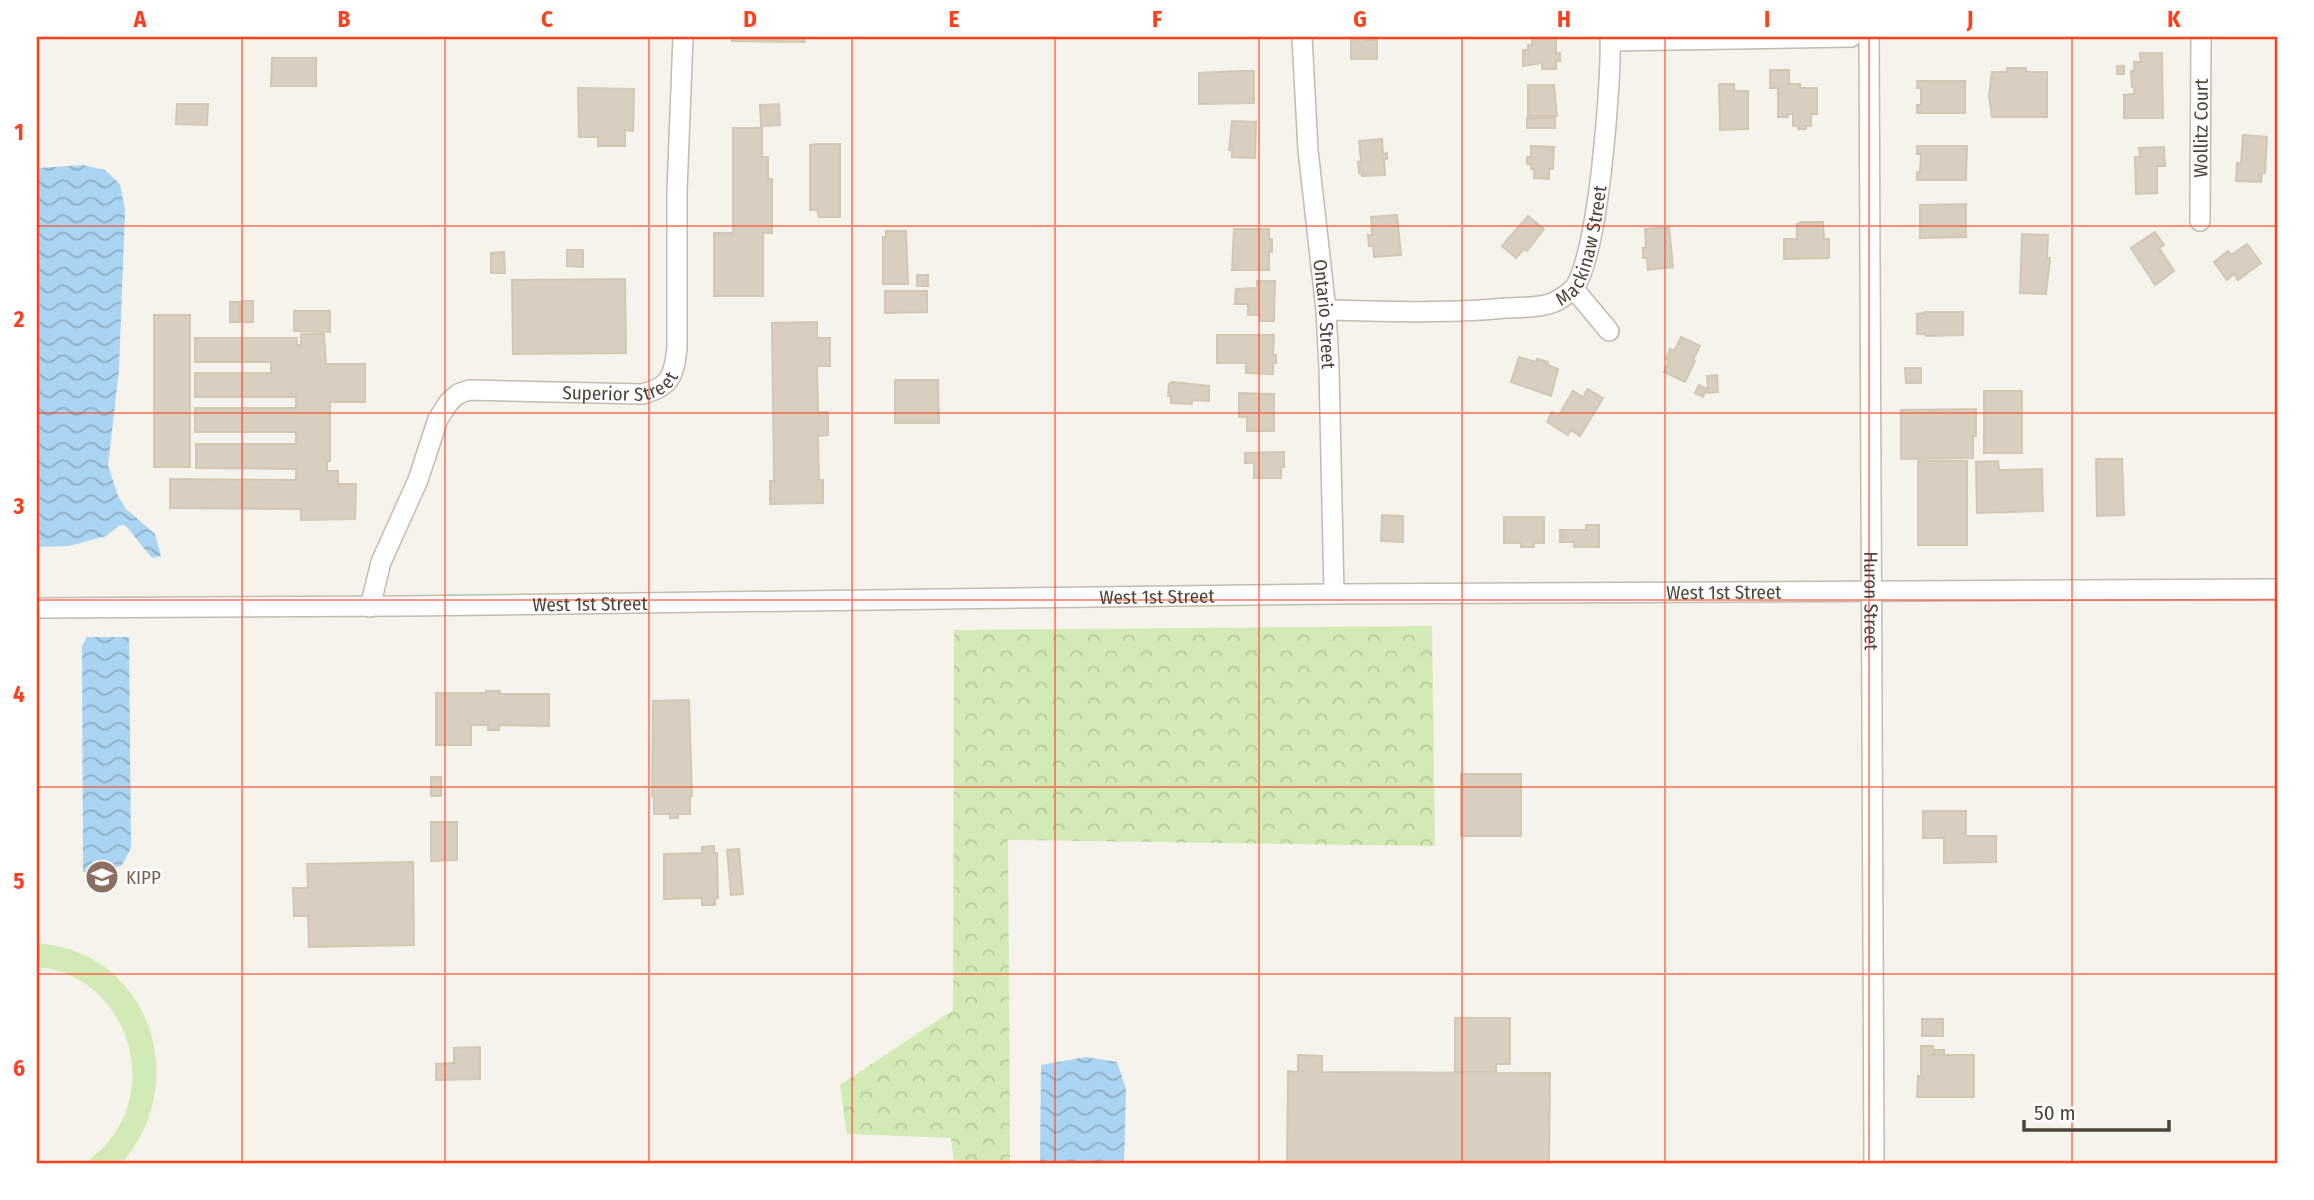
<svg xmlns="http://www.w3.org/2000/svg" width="2314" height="1200" viewBox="0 0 2314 1200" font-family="'Fira Sans Condensed',sans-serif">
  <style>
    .forest { fill: url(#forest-crowns) }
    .pitch { fill: #d2eab5 }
    .water { fill: url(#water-waves) }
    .building { fill: #d8cfc1; stroke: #d3c7b4; stroke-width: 2 }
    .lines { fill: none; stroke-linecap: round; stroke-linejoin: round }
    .street-casing { stroke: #c2bbae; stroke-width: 22 }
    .street { stroke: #fff; stroke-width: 19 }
    .grid { fill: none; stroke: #fc3f1d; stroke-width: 2; stroke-opacity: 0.55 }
    .labels { text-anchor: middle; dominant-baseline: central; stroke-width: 5; stroke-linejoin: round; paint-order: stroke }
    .street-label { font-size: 19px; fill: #4b4439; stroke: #fff }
    .education-label { font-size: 19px; fill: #785e54; stroke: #fff; text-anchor: start }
    .neatline { fill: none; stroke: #fc3f1d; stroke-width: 2.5 }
    .grid-label { font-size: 23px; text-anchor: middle; font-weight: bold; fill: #fc3f1d }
  </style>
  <defs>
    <pattern id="forest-crowns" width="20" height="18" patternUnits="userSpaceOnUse" patternTransform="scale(1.75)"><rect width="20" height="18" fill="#d2eab5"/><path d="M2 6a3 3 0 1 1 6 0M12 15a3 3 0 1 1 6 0" fill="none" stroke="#b6ca9c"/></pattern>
    <pattern id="water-waves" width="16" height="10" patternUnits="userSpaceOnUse" patternTransform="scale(1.75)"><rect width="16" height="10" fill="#a9d4f2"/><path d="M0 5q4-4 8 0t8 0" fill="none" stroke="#8caec5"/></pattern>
  </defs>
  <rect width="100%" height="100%" fill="#f6f3ec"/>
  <!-- forest -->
  <path class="forest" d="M1432,626l3,220 -427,-6 2,323h-56l-3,-25 -104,-4 -7,-49 113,-75 1,-380z"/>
  <!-- pitch -->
  <path class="pitch" d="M37,943c112,8 156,138 85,220h-38c84,-53 52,-187 -47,-196z"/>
  <!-- water -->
  <path class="water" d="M83,165l22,5 15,14 5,26 -6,160 -11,95 10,31 8,13 29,25 6,22 -9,2 -26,-32 -6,-1 -14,11 -37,10 -32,1v-379z
    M87,637h42l2,211 -9,17 -16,7h-23l-1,-226z
    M1086,1057l31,5 9,27 -2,74h-84l1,-98z"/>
  <!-- building -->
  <path class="building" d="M732,37h73v5l-73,-1z
    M1354,37h11v3h12v19h-26v-19h3z
    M1532,37h24v16h4v8h-4v8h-14v-6l-19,3v-16h5v-5h4z
    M2140,53h22l1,65h-39v-23l10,-1v-7h-2l-1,-16h3v-9h7z
    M272,58h44v28h-45z
    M2117,66h7v8h-7z
    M2007,68h19v4h21v45h-55l-3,-21 3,-24h15z
    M1770,70h19v14h11v4h17v26h-6v12h-5v3h-8v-3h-5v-12h-5v3h-10v-29h-8z
    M1241,71h13v32l-55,1v-31z
    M1917,81h48v32h-48v-8h4v-17h-4z
    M1719,84h15v7h14v38l-28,1z
    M1528,85h26l3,31h-29z
    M578,88l56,1 -1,42 -8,-1v16h-27v-9h-19z
    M177,104h31l-1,21 -31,-1z
    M779,104l1,21 -19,1 -1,-21z
    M1527,118h28v10h-28z
    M1232,121l24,1 -1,36 -23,-1v-7h-3z
    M733,128h29v29h6v22h4v54h-9v63h-49v-63h19z
    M2243,135l24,2 -2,36h-3l-1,9 -25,-1 1,-18h4z
    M1382,139l1,15 4,-1v6h-3l1,16 -23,1 -1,-3h-2l-1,-11 3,-1 -2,-20z
    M817,144h23v73h-21l-2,-7h-7v-65z
    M1531,146l23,1 -1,22h-4v10l-15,-1v-9h-3v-5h-4v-7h4z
    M1917,146h50l-1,34h-49v-8h3l1,-18h-4z
    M2164,147l1,19h-8v27l-21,1 -1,-37h5l-1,-9z
    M1966,204v33l-46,1v-33z
    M1397,215l4,40 -27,2 -1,-11h-4l-1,-11h4l-1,-18z
    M1528,216l16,13 -17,22 -3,-2 -8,9 -14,-12z
    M1801,222h22l1,17h5v19l-45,1v-20h13v-15z
    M1669,227l4,40 -25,3 -1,-12h-4v-10h3l-1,-19z
    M1234,229h35v10h3v13l-3,-1v19h-37z
    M886,231h20l2,53h-25v-47h3z
    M2155,232l9,13 -5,3 15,23 -19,14 -24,-37z
    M2022,234l26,1 -1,23h3l-4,36 -26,-1z
    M2247,244l14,19 -23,17 -4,-6 -7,6 -13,-18 14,-11 3,4z
    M567,250h16v17l-16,-1z
    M504,252l1,21h-14v-20z
    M917,275h11v11h-11z
    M625,279l1,74 -113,1 -1,-74z
    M1257,281h18l-1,40h-14v-6h-12v-11h-13l1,-15 21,-1z
    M885,291h42v21l-42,1z
    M242,301h11v21h-11z
    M230,302h10v20h-10z
    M294,311h36v21l-36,-1z
    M1925,312h38v23l-37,1 -1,-2h-8v-20l8,-1z
    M154,315h36v152h-36z
    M817,322v16h13v28h-13l1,46h10v23l-10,1 1,44h4v23l-53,1v-23h4l-2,-158z
    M301,334h23l2,30h39v38h-35v59h-3v10h11v13h18l-1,35 -54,1v-11l-131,-1v-29l126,1v-11l-100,-1v-24h100v-12h-101v-24h101v-11h-101v-24h76v-11h-76v-24h102v7h4z
    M1217,335h57l-1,20h3v8h-3v11l-27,-1v-10h-29z
    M1681,337l19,9 -7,14 2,1 -10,21 -21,-10 5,-11 -3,-2 4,-10 4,2z
    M1519,357l17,5 1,-3 11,3 -1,3 11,4 -7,27 -40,-14z
    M1905,368h16v15h-15z
    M1717,375l1,17 -10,1 -1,-17z
    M895,380h43l1,43h-44z
    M1172,382l37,4v15l-17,-1v4l-21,-1v-7h-3l1,-12z
    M1699,385l8,4 -4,8 -8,-4z
    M1588,389l15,9 -23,38 -9,-6 -3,5 -21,-13 5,-10 7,3 14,-24 10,6z
    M1984,391h38v62h-38z
    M1239,393l35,1v37h-27v-14h-8z
    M1976,409v27h-3v22l-72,1v-49z
    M1284,452v15h-3v11h-27v-15h-9v-10z
    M2096,459h26l2,56 -27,1z
    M1918,461h49v84h-49z
    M1998,461l1,9 43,-1 1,42 -66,2 -1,-51z
    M1382,515l21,1v26l-22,-1z
    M1504,517h40v26h-10v4h-13v-4h-17z
    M1586,525h13v22h-25v-5h-14v-12h26z
    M486,691h14v3h49v32l-50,-1v5h-11v-5h-17v20h-35v-52h50z
    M689,700l3,96h-2v18h-12v4h-8v-4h-16v-18h-2l1,-95z
    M1461,774h60v62h-60z
    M431,777h10v19h-10z
    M1923,811h43v25h30v26l-52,1v-25h-21z
    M431,822h26v38l-26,1z
    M714,846v7h3l1,45h-3v7h-13v-7l-38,1v-45l38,-1v-6z
    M739,849l4,45 -12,1 -4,-45z
    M413,862l1,83 -105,2 -1,-31h-14l-1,-28h15l-1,-24z
    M1455,1018h55v46h-14v8h-41z
    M1922,1019h21v17h-21z
    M1921,1046h12v9h2v-5h9v5h30v42h-57l1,-21h3z
    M480,1047v32l-44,1v-16l18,-1v-15z
    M1298,1055l24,1v16l228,1 -1,89 113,1h-375l1,-92 10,1z"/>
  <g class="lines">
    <defs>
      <g id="street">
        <path id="s1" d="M1302,37l6,113 18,160 3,58 5,226"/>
        <path id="s2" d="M1869,37l5,1126"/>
        <path d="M1611,41l240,-4"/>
        <path id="s3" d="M2200,221l1,-184"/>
        <path d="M1574,289l35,42"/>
        <path id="s4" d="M1326,310c60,1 120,4 180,-2 14,-1 30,0 43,-4 7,-2 16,-8 22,-13 27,-21 41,-215 39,-254"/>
        <path id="s5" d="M370,607l11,-45 37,-82 20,-61 11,-17 9,-8 11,-4 173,4c29,-7 32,-19 35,-46v-157l6,-154"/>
        <path id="s6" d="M37,608l368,-2 929,-12 943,-5"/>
      </g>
    </defs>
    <!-- street casing -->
    <use href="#street" class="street-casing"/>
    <!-- street -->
    <use href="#street" class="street"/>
  </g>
  <!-- grid -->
  <path class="grid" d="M242,37v1126M445,37v1126M649,37v1126M852,37v1126M1055,37v1126M1259,37v1126M1462,37v1126M1665,37v1126M1869,37v1126M2072,37v1126M37,226h2240M37,413h2240M37,600h2240M37,787h2240M37,974h2240"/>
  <!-- icons -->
  <defs>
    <symbol id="school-disc" viewBox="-11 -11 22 22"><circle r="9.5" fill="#8d6e63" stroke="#fff"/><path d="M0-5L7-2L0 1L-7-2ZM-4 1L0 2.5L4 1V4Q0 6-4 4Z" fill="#fff"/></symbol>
  </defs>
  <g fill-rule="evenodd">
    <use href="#school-disc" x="83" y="858" width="38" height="38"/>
  </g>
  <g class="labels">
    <!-- street labels -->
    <g class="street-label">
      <text stroke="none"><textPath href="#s3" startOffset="93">Wollitz Court</textPath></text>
      <text stroke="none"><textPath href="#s4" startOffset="296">Mackinaw Street</textPath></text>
      <text stroke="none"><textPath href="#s1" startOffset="278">Ontario Street</textPath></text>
      <text stroke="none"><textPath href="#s5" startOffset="397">Superior Street</textPath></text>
      <text stroke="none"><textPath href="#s6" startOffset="1687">West 1st Street</textPath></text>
      <text stroke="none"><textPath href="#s6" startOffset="1120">West 1st Street</textPath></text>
      <text stroke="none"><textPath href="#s2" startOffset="564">Huron Street</textPath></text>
      <text stroke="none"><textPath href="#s6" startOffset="553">West 1st Street</textPath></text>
    </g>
    <!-- education labels -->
    <g class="education-label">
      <text x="126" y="877">KIPP</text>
    </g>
  </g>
  <!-- border -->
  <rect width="2314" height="1200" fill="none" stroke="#ffffff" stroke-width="77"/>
  <!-- scale -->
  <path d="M2024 1120v10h145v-10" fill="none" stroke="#4b4439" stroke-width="3.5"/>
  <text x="2034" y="1120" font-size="21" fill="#4b4439" stroke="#ffffff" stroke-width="5" paint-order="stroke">50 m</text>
  <rect x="38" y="38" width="2238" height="1124" class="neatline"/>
  <g class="grid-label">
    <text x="140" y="27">A</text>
    <text x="344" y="27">B</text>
    <text x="547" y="27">C</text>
    <text x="750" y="27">D</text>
    <text x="954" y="27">E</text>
    <text x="1157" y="27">F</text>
    <text x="1360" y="27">G</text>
    <text x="1564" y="27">H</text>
    <text x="1767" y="27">I</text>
    <text x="1970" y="27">J</text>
    <text x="2174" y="27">K</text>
    <text x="19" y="140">1</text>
    <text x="19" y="327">2</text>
    <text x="19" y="514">3</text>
    <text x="19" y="702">4</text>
    <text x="19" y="889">5</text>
    <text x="19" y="1076">6</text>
  </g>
</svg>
